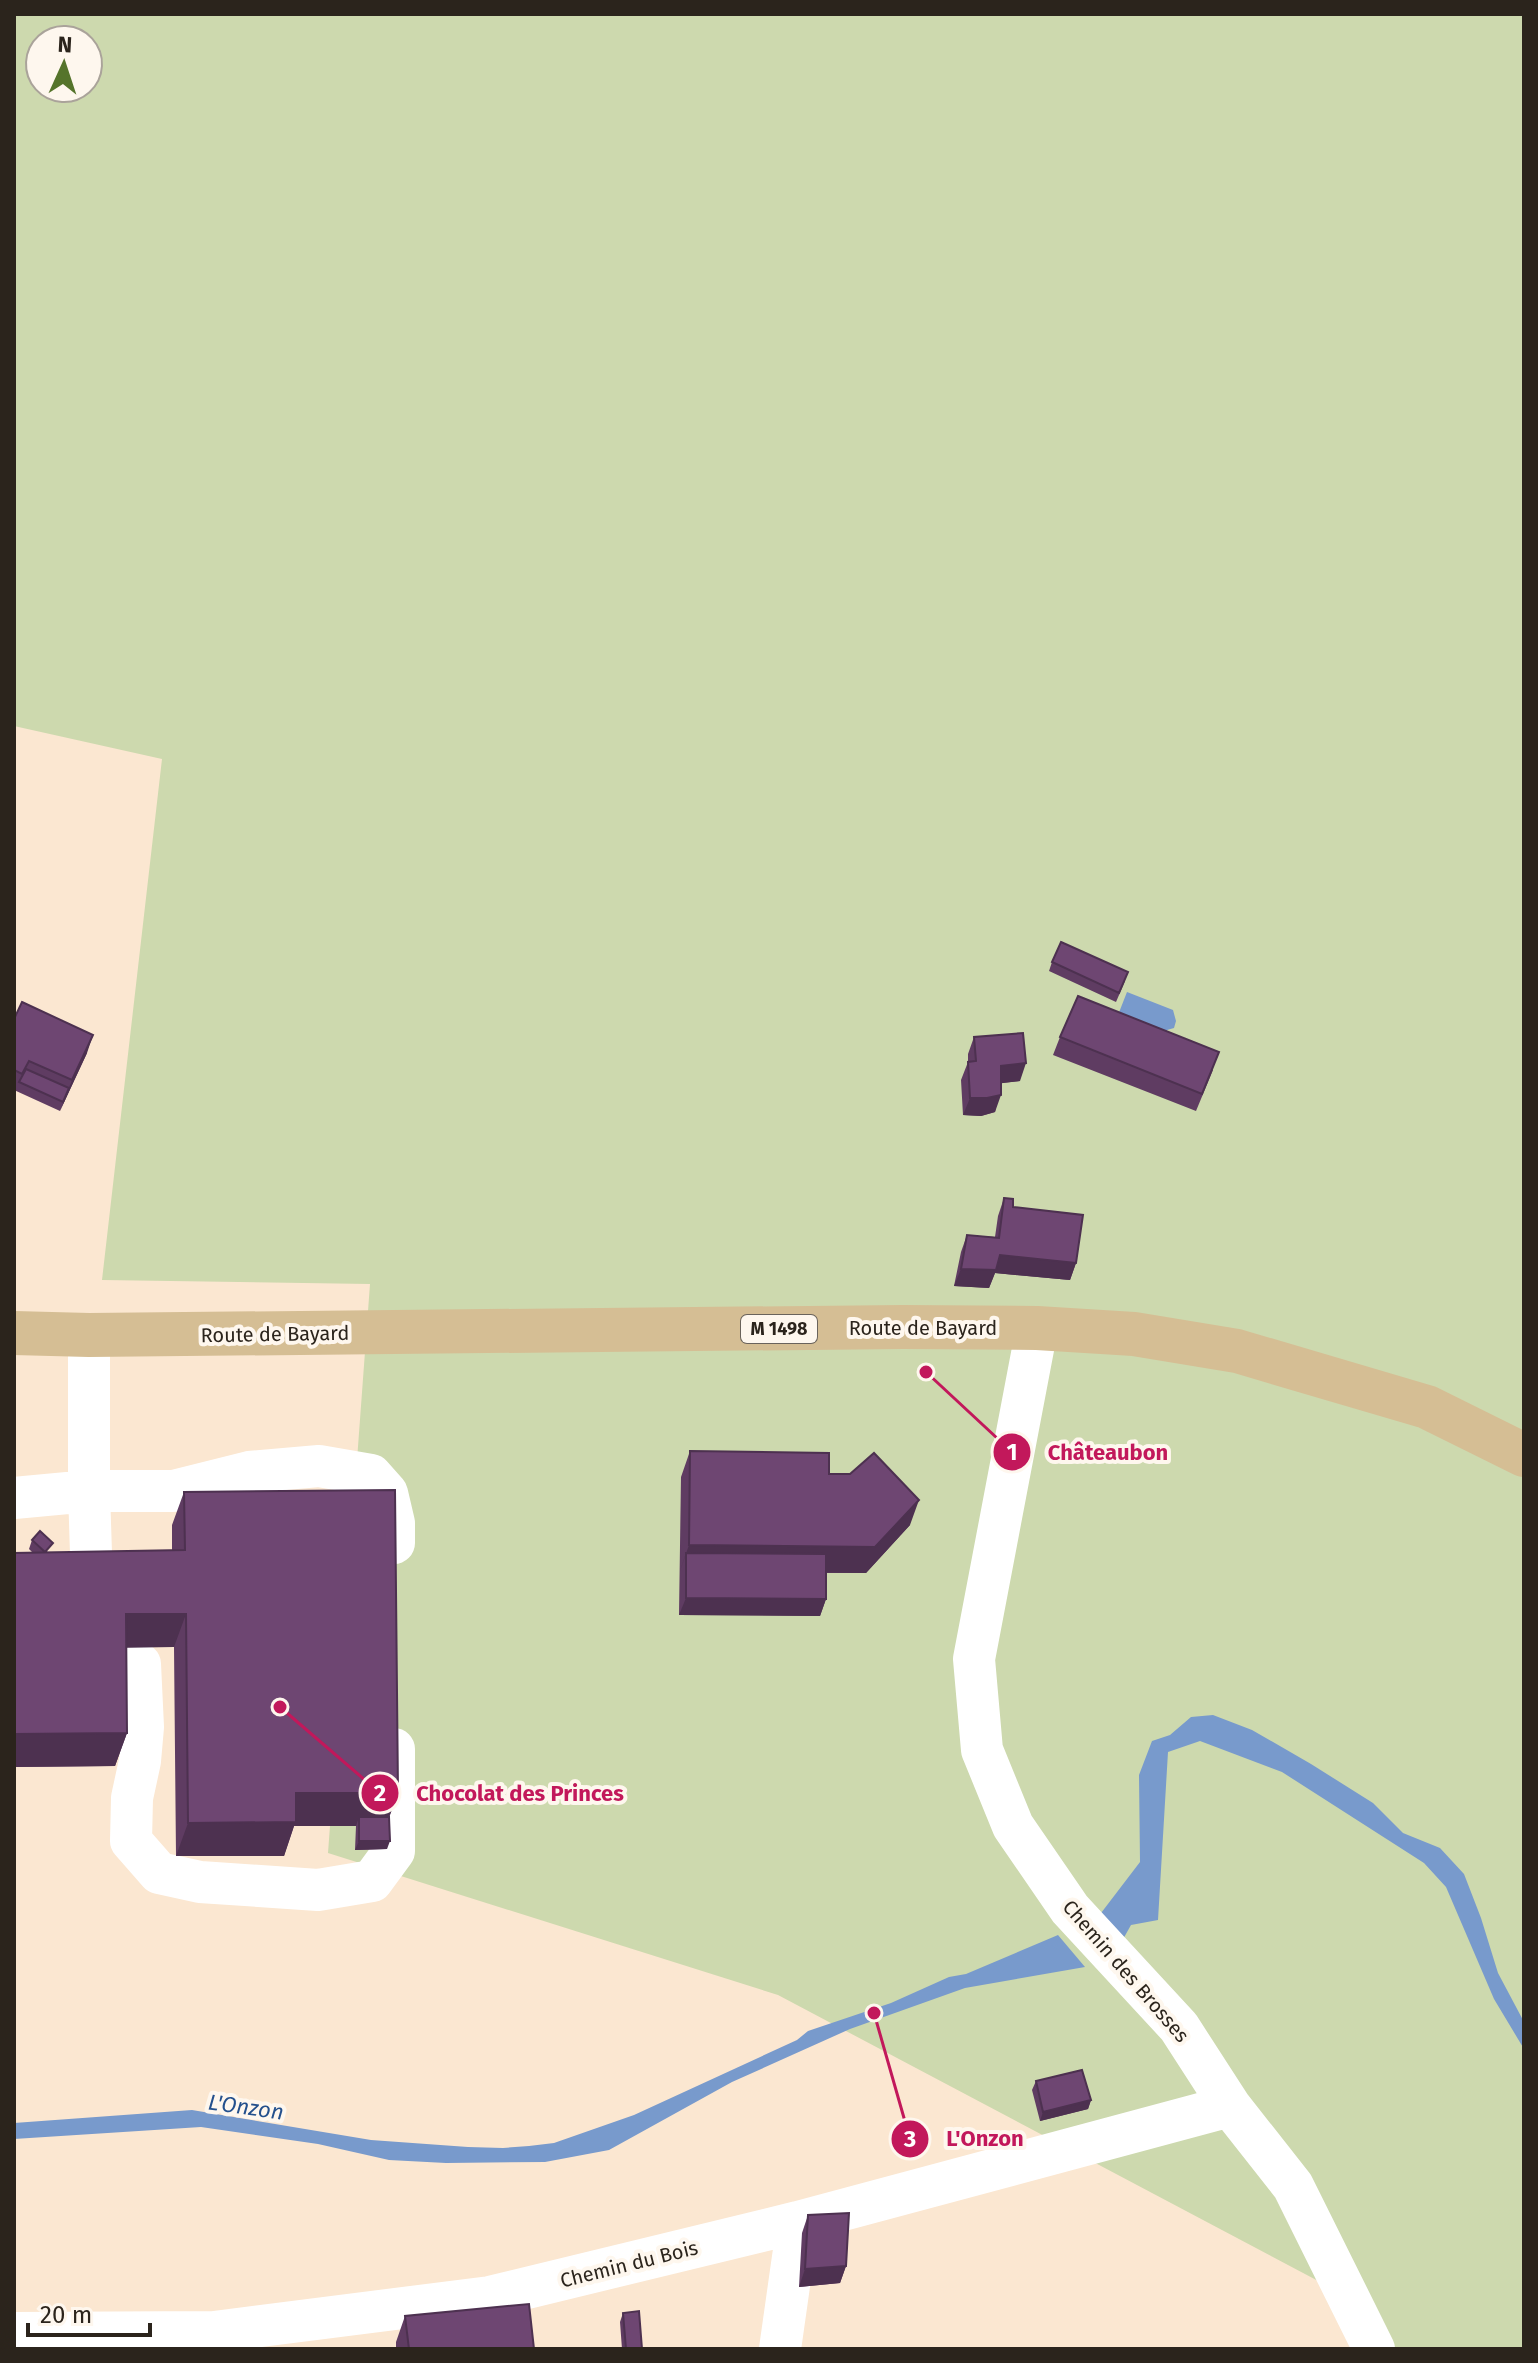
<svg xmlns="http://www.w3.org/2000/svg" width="1538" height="2363" viewBox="0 0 1538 2363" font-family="'Fira Sans',sans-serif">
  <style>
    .green { fill: #cdd9ae; fill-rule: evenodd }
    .water { fill: #789acc }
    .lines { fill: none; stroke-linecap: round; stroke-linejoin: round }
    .minor { stroke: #fff; stroke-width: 42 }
    .major { stroke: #d5be94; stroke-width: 44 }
    .wall { fill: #5f3c62 }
    .shaded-wall { fill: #4d3150 }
    .building { fill: #6e4672; stroke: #4d3150; stroke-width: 2 }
    .labels { text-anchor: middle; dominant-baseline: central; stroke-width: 8; stroke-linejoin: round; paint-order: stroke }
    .shield { fill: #fef7ee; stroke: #6a635b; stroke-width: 2 }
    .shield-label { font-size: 18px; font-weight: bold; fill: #2b241c }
    .street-label { font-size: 20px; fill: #2b241c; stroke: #fef7ee }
    .water-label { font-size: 22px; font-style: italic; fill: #23508d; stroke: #fef7ee }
    .leader { fill: none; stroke: #c2185b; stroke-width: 3 }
    .callout-dot { fill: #c2185b; stroke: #fef7ee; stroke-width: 3 }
    .mark-label { font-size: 24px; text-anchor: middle; font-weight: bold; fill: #fff }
    .callout-label { font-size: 22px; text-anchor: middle; font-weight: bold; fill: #c2185b; stroke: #fef7ee; stroke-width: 8; stroke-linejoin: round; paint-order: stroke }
  </style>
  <rect width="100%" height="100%" fill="#fbe7d1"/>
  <!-- green -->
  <path class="green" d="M14,14h1510v2335h-135l-16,-39 -595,-315 -450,-142 42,-569 -268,-4 60,-521 -148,-33zM40,40h48v48h-48z"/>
  <!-- water -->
  <path class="water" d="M1127,992l46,18 3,11 -2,7 -7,2 -1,4 -48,-19z
    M1213,1715l39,15 59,34 62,39 30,30 37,15 24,26 17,44 17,55 26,49v27l-30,-50 -48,-112 -22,-24 -142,-91 -82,-31 -32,11 -10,168 -27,5 -9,16 -24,-24 42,-55 -1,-87 13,-34 18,-6 21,-18z
    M1058,1935l27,32 -120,21 -115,41 -118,53 -123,68 -64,12 -99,1 -57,-3 -71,-16 -117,-17 -187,12v-16l178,-13 179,30 97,7 35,1 26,-2 25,-3 80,-28 163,-75 11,-9 83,-28 58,-26 17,-3z"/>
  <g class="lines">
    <!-- minor -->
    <path class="minor" d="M1037,1328l-63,331 8,91 31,76 57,83 109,118 51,79 63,80 81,163
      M89,1335v156l3,94
      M14,1498l75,-7h84l76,-19 70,-6 52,9 16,18 7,30v20
      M140,1664l3,63 -3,34 -8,37 -1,43 28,32 41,9 118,8 54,-9 22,-30v-102
      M14,2333l200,-1 276,-35 308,-75 432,-116
      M780,2349l18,-127"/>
    <!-- major -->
    <path class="major" d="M14,1333l75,2 814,-8 134,1 97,6 103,17 190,56 97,48"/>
  </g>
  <!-- wall -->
  <path class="wall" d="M1052,962l73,19 -9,21 -67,-31z
    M14,1019l73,34 -27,58 -46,-21z
    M974,1037l46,44 -19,2 -6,29 -14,4 -18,-1 -2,-35 7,-18v-8z
    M1060,1037l153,33 -17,41 -143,-56z
    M1004,1198l72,65 -6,17 -75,-7 -6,15 -35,-2 7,-34 6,-17 28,2 3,-21z
    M690,1451l139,23 81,51 -44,48h-40v26l-6,17 -141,-1 2,-138z
    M184,1492l214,301 -9,24 -2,32 -32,1 1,-24h-62l-10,30h-108l-2,-209h-48l1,86 -12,33 -101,1v-214h19l-4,-4 3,-9 17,13 123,-3v-25z
    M1036,2081l55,19 -3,9 -48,12 -8,-31z
    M808,2215l38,51 -6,17 -41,4 3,-54z
    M623,2313l19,36h-20l-2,-27z
    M405,2316l129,33h-138v-7z"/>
  <!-- shaded-wall -->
  <path class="shaded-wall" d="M93,1035l-6,18 -27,58 12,-31z
    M1026,1063l-6,18 -25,3 6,-18z
    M1001,1095l-6,17 -14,4 -18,-1 7,-17z
    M1000,1255l76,8 -6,17 -75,-7 -6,15 -35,-2 7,-17z
    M919,1500l-9,25 -44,48 -180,-2v-18l-6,18 9,-26z
    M686,1598l140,1 -6,17 -141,-1z
    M126,1614h60l-12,33 -60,1z
    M127,1733l-12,33 -101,1v-33z
    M296,1793h102l-12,33 -27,-9 -3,9h-62l-10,30h-108l12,-33z
    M359,1841h31l-3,8 -32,1z
    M1091,2100l-3,9 -48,12 3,-9z
    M846,2266l-6,17 -41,4 6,-18z"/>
  <!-- building -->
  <path class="building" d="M1061,942l67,30 -9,21 -67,-31z
    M1078,996l141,56 -17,42 -142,-57z
    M22,1002l71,33 -21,45 -43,-19 -7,13 -8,-4v-51z
    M1023,1033l3,30 -25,3v29l-14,3h-17l-2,-36 8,-1 -2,-24z
    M26,1069l43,19 -6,14 -44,-20z
    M1004,1198l9,1v8l70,8 -7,48 -76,-8 -4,15 -35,-1 6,-34 32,3z
    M690,1451l139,2v21h21l24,-21 45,47 -44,47 -186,-2z
    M395,1490l3,303h-102v29l-108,1 -2,-209h-60l1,119 -113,1v-181l171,-3 -1,-58z
    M40,1531l13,12 -8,9 -13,-12z
    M686,1553l140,1v45l-140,-1z
    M359,1817h30l1,24h-31z
    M1082,2070l9,30 -48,12 -7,-31z
    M849,2213l-3,53 -41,3 3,-54z
    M529,2304l5,45h-125l-4,-33z
    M639,2311l3,38h-16l-3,-36z"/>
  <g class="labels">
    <!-- shield labels -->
    <rect class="shield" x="741" y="1315" width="76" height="28" rx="6"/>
    <g class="shield-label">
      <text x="779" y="1329">M 1498</text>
    </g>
    <!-- street labels -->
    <g class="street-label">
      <text x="923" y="1328">Route de Bayard</text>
      <text transform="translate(275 1334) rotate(-1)">Route de Bayard</text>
      <text transform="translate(1126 1971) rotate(49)">Chemin des Brosses</text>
      <text transform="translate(629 2264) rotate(-14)">Chemin du Bois</text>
    </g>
    <!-- water labels -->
    <g class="water-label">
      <text transform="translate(246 2107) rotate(8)">L'Onzon</text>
    </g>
  </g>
  <!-- callouts -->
  <path class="leader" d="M926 1372L1012 1452M280 1707L380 1793M874 2013L910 2139"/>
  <g class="callout-dot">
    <circle cx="926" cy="1372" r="8"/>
    <circle cx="280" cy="1707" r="8"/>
    <circle cx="874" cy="2013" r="8"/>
    <circle cx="1012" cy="1452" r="20"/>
    <circle cx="380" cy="1793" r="20"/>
    <circle cx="910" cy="2139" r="20"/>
  </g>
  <g class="mark-label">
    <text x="1012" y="1460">1</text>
    <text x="380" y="1801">2</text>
    <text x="910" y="2147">3</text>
  </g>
  <g class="callout-label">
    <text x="1108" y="1460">Châteaubon</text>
    <text x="520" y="1801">Chocolat des Princes</text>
    <text x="985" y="2146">L'Onzon</text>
  </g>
  <!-- border -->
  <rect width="1538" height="2363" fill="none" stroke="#2b241c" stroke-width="32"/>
  <!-- north arrow -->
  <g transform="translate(64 64) rotate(3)"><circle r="38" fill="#fef7ee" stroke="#aaa39a" stroke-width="2"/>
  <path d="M0-6L14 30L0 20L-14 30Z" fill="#55742b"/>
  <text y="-12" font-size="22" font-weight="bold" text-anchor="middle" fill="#2b241c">N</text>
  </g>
  <!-- scale -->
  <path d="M28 2323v12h122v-12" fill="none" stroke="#2b241c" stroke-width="4"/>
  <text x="40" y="2323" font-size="24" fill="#2b241c" stroke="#fef7ee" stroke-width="6" paint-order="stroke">20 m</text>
</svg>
